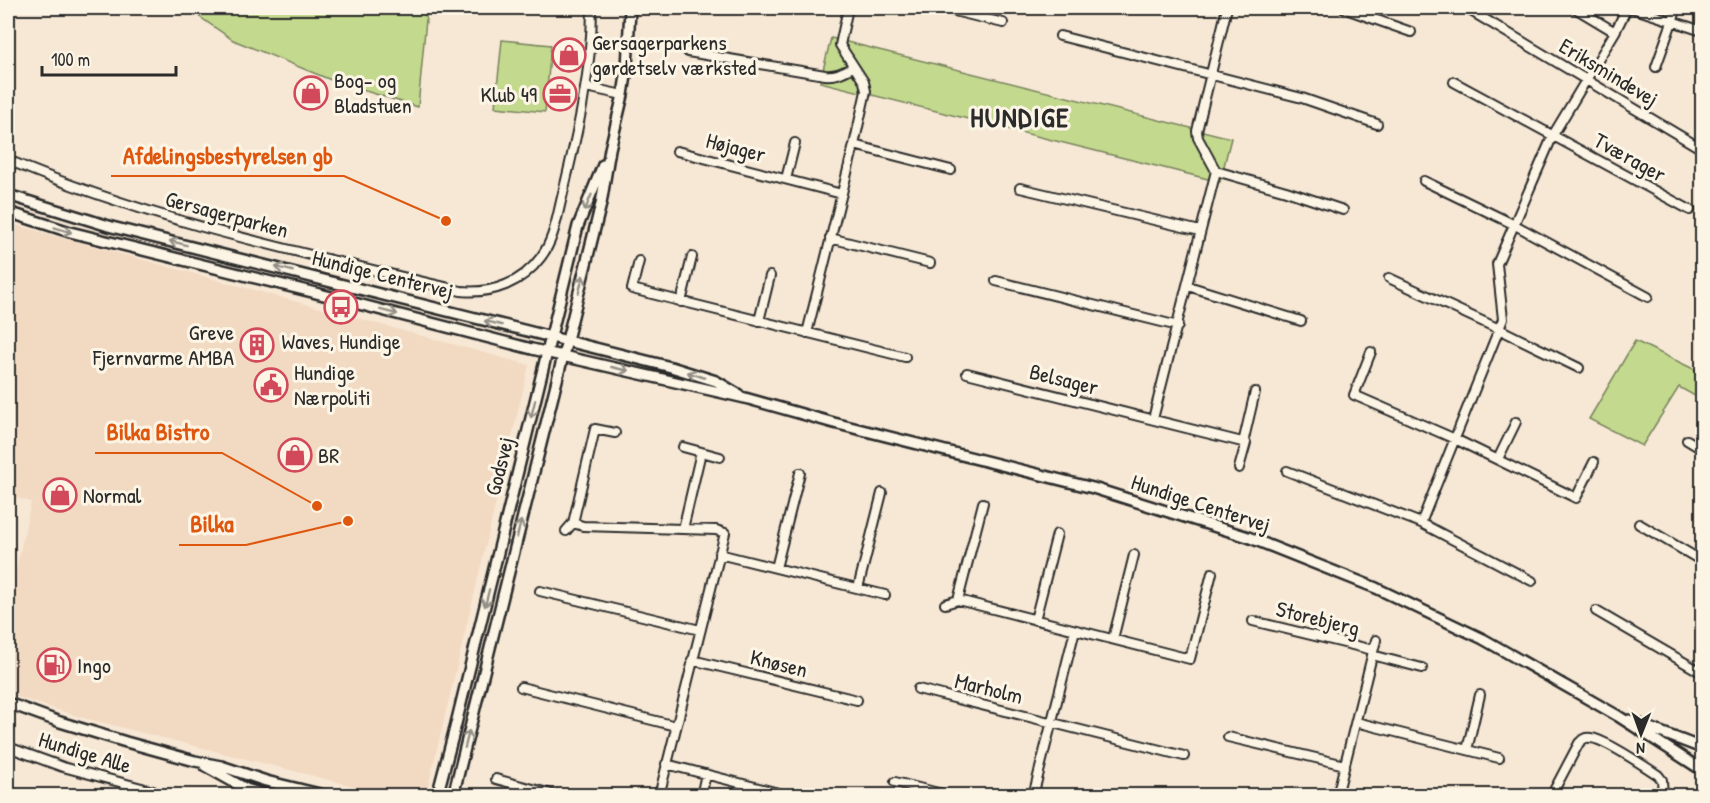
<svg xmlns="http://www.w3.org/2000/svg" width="1710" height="803" viewBox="0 0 1710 803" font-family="'Patrick Hand',sans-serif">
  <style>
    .built { fill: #f2d9c2 }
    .green { fill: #c3d98e; stroke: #77825c; stroke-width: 1.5 }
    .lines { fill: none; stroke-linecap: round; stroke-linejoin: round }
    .minor-casing { stroke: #2b2b2b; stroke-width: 12 }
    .tertiary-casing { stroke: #2b2b2b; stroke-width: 14 }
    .minor { stroke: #fcf5e5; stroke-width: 8 }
    .tertiary { stroke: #fcf5e5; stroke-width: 9 }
    .oneway { stroke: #949088 }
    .labels { text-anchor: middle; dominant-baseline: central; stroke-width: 6; stroke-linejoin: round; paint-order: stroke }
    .poi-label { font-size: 22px; fill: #2b2b2b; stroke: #fcf5e5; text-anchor: start }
    .street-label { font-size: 22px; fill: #2b2b2b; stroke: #fcf5e5 }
    .district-label { font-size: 28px; font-weight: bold; letter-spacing: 1.5px; fill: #2b2b2b; stroke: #fcf5e5 }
    .leader { fill: none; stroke: #df570e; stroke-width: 2 }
    .callout-dot { fill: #df570e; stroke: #fcf5e5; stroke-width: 2 }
    .callout-label { font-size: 24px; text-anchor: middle; font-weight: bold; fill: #df570e; stroke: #fcf5e5; stroke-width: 6; stroke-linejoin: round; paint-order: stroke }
  </style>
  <rect width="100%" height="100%" fill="#f7e8d5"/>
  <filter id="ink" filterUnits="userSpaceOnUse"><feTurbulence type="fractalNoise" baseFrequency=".0167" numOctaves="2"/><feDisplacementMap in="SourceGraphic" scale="12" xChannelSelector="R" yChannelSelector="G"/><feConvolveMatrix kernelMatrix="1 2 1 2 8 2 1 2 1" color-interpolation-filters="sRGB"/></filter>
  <g filter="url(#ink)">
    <!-- built -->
    <path class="built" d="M8,223l521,142 -103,430h-37l-309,-78 -72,-23v-88l23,-104 -23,-7z"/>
    <!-- green -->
    <path class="green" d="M187,8h240l-9,99 -82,-25 -103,-42z
      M831,38l400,100 -11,44 -400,-100z
      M502,40l49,5 -6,67 -50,-5z
      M1635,341l67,32v27l-23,-13 -37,59 -53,-27z"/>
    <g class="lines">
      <defs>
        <path id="minor" d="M942,8l61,15
          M1343,8l68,24
          M1466,8l236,141
          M1575,8l40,24
          M1632,8l70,23
          M1060,36l242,62 75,26
          M688,52l137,23c12,1 18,-3 28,-8
          M1656,67l21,-59
          M1454,82l236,128
          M586,87l37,8
          M854,145l97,25
          M677,151l165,43
          M8,160c145,62 300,94 453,131 32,3 61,-8 80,-34 13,-17 16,-40 21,-60 15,-62 30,-125 30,-189
          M1216,171l70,20 57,19
          M786,179l9,-36
          M1424,181l91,44 133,72
          M1020,188l180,43
          M830,238l100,25
          M639,261l-7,28 273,68
          M1389,278l110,51 80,39
          M996,281l182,45
          M1188,286l113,35
          M681,302l11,-45
          M759,321l11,-45
          M807,333l47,-188 12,-54 -2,-9 -24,-37 8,-37
          M1371,352l-17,43 101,44 121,59 18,-36
          M967,373l279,70 -7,25
          M1153,419l63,-248 -18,-33 -1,-7 30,-123
          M615,433l-20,-4 -22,94 10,3 133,4 9,3 -66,263
          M1687,440l15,9
          M1243,443l12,-51
          M683,447l37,10
          M1498,459l18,-37
          M1287,471l134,52 111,58
          M983,503l-25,97 232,59 22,-86
          M1421,523l82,-204 -6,-55 56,-129 62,-103 12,-24
          M1639,524l63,37
          M683,529l18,-77
          M566,531l7,-8
          M719,554l166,41
          M776,568l24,-95
          M858,588l24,-95
          M540,591l160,39
          M945,604l13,-4
          M1596,611l103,60 3,-7
          M1035,620l22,-86
          M1253,621l120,29
          M1113,639l21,-84
          M1372,655l50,13
          M692,660l165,40
          M521,687l155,39
          M918,689l266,67
          M1356,722l143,36
          M1228,737l117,28
          M8,747l55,20 90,24
          M1467,750l13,-55
          M666,764l124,32
          M496,779l63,17
          M895,782l55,14
          M701,796l5,-22
          M1033,796l42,-166
          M1337,796l39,-156
          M1551,796l28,-53c4,-4 6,-6 12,-5 13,1 55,29 67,37l4,5 1,16"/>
        <path id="tertiary" d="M8,195l104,32 559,140 45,14 22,13
          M8,212l62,20 242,60 220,57 213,49 89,25 259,65 155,49 128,51 107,51 135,77 84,54
          M8,703l52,19 66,20 69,19 26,5 45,15 62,15
          M1629,720l73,28
          M205,766l41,23 23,7
          M437,796l17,-64 124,-506 25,-61
          M453,796l148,-592 9,-55 13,-54 4,-26 3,-61"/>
      </defs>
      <!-- minor casing -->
      <use href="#minor" class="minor-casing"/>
      <!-- tertiary casing -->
      <use href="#tertiary" class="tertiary-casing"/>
      <!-- minor -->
      <use href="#minor" class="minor"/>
      <!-- tertiary -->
      <use href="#tertiary" class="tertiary"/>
    </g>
    <!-- one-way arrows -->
    <defs><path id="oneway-shaft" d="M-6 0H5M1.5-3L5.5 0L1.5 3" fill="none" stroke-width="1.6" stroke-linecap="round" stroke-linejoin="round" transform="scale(1.5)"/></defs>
    <g class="oneway">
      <use href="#oneway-shaft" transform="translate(588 203) rotate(113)"/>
      <use href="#oneway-shaft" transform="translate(63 230) rotate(17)"/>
      <use href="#oneway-shaft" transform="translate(178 243) rotate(-166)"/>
      <use href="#oneway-shaft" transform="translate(284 269) rotate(-166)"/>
      <use href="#oneway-shaft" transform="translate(581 284) rotate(-76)"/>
      <use href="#oneway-shaft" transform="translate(389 312) rotate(14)"/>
      <use href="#oneway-shaft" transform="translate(493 323) rotate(-166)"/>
      <use href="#oneway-shaft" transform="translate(620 369) rotate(13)"/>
      <use href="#oneway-shaft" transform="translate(696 375) rotate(-162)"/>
      <use href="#oneway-shaft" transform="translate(533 409) rotate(104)"/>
      <use href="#oneway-shaft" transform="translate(519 529) rotate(-76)"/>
      <use href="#oneway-shaft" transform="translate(487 598) rotate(104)"/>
      <use href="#oneway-shaft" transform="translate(467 739) rotate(-76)"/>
    </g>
  </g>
  <!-- icons -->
  <defs>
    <symbol id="shop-ring" viewBox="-11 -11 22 22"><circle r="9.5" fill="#fcf5e5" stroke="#d1495b" stroke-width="1.5"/><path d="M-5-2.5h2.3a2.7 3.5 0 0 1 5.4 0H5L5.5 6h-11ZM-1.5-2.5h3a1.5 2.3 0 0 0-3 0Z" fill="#d1495b"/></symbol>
    <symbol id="office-ring" viewBox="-11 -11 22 22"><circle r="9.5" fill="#fcf5e5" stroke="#d1495b" stroke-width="1.5"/><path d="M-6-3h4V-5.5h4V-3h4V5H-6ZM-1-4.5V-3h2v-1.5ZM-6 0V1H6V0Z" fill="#d1495b"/></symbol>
    <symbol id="bus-ring" viewBox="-11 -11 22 22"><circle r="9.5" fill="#fcf5e5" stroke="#d1495b" stroke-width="1.5"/><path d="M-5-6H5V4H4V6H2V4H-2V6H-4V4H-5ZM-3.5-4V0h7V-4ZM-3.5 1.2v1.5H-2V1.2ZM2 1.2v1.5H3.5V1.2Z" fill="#d1495b"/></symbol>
    <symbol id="building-ring" viewBox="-11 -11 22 22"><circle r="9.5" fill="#fcf5e5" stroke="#d1495b" stroke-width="1.5"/><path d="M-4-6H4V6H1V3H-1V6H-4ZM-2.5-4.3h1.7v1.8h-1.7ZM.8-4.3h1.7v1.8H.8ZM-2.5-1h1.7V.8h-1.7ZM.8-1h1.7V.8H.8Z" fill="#d1495b"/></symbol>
    <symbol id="civic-ring" viewBox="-11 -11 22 22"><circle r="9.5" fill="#fcf5e5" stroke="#d1495b" stroke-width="1.5"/><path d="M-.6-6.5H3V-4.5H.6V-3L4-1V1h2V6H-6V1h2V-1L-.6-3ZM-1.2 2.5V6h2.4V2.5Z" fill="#d1495b"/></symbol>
    <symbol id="fuel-ring" viewBox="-11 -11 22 22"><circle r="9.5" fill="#fcf5e5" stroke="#d1495b" stroke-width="1.5"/><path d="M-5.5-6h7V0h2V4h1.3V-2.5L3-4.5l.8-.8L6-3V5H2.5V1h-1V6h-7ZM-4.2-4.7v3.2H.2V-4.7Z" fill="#d1495b"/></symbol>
  </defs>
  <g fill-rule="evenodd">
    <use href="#shop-ring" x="550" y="36" width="38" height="38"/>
    <use href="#shop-ring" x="292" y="74" width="38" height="38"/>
    <use href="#office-ring" x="541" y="75" width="38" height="38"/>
    <use href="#bus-ring" x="322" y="288" width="38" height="38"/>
    <use href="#building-ring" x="238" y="326" width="38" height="38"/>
    <use href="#civic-ring" x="252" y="366" width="38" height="38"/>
    <use href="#shop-ring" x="276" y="436" width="38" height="38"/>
    <use href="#shop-ring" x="41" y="476" width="38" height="38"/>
    <use href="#fuel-ring" x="35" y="646" width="38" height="38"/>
  </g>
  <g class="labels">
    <!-- poi labels -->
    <g class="poi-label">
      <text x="592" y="42">Gersagerparkens<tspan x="592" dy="25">gørdetselv værksted</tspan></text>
      <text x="334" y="80">Bog- og<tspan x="334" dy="25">Bladstuen</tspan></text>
      <text x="537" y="94" text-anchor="end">Klub 49</text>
      <text x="234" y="332" text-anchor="end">Greve<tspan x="234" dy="25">Fjernvarme AMBA</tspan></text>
      <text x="341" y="341" text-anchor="middle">Waves, Hundige</text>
      <text x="294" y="372">Hundige<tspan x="294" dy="25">Nærpoliti</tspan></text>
      <text x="318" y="455">BR</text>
      <text x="83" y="495">Normal</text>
      <text x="77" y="665">Ingo</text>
    </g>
    <!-- street labels -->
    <g class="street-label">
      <text transform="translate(1609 72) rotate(31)">Eriksmindevej</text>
      <text transform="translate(736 147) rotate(15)">Højager</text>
      <text transform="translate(1630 157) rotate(29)">Tværager</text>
      <text transform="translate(227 214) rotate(15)">Gersagerparken</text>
      <text transform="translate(383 274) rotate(14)">Hundige Centervej</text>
      <text transform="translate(1064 379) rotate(14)">Belsager</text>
      <text transform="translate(499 466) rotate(-76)">Godsvej</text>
      <text transform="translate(1201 503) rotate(18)">Hundige Centervej</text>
      <text transform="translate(1318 618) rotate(14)">Storebjerg</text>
      <text transform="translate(779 663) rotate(14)">Knøsen</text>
      <text transform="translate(989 688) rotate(14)">Marholm</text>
      <text transform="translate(85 752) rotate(17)">Hundige Alle</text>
    </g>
    <!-- district labels -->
    <g class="district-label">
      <text x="1020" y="117">HUNDIGE</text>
    </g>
  </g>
  <!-- callouts -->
  <path class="leader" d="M446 221L344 176H111M317 506L222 453H95M348 521L246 545H179"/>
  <g class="callout-dot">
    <circle cx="446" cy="221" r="6"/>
    <circle cx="317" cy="506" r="6"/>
    <circle cx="348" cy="521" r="6"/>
  </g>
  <g class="callout-label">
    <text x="228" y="164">Afdelingsbestyrelsen gb</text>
    <text x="158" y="440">Bilka Bistro</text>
    <text x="212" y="532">Bilka</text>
  </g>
  <!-- margin -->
  <rect width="1710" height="803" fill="none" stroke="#fcf5e5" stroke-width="30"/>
  <rect x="15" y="15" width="1680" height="773" fill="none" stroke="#2b2b2b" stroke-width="2" filter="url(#ink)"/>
  <!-- north arrow -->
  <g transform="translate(1641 734) rotate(181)" stroke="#fcf5e5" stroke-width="4.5" paint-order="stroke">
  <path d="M0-4.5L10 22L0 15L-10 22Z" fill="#2b2b2b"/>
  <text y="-9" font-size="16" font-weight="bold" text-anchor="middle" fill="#2b2b2b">N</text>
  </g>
  <!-- scale -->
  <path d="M42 66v9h134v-9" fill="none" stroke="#2b2b2b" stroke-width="3"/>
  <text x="51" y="66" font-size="18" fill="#2b2b2b" stroke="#fcf5e5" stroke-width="4.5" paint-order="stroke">100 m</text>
</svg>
